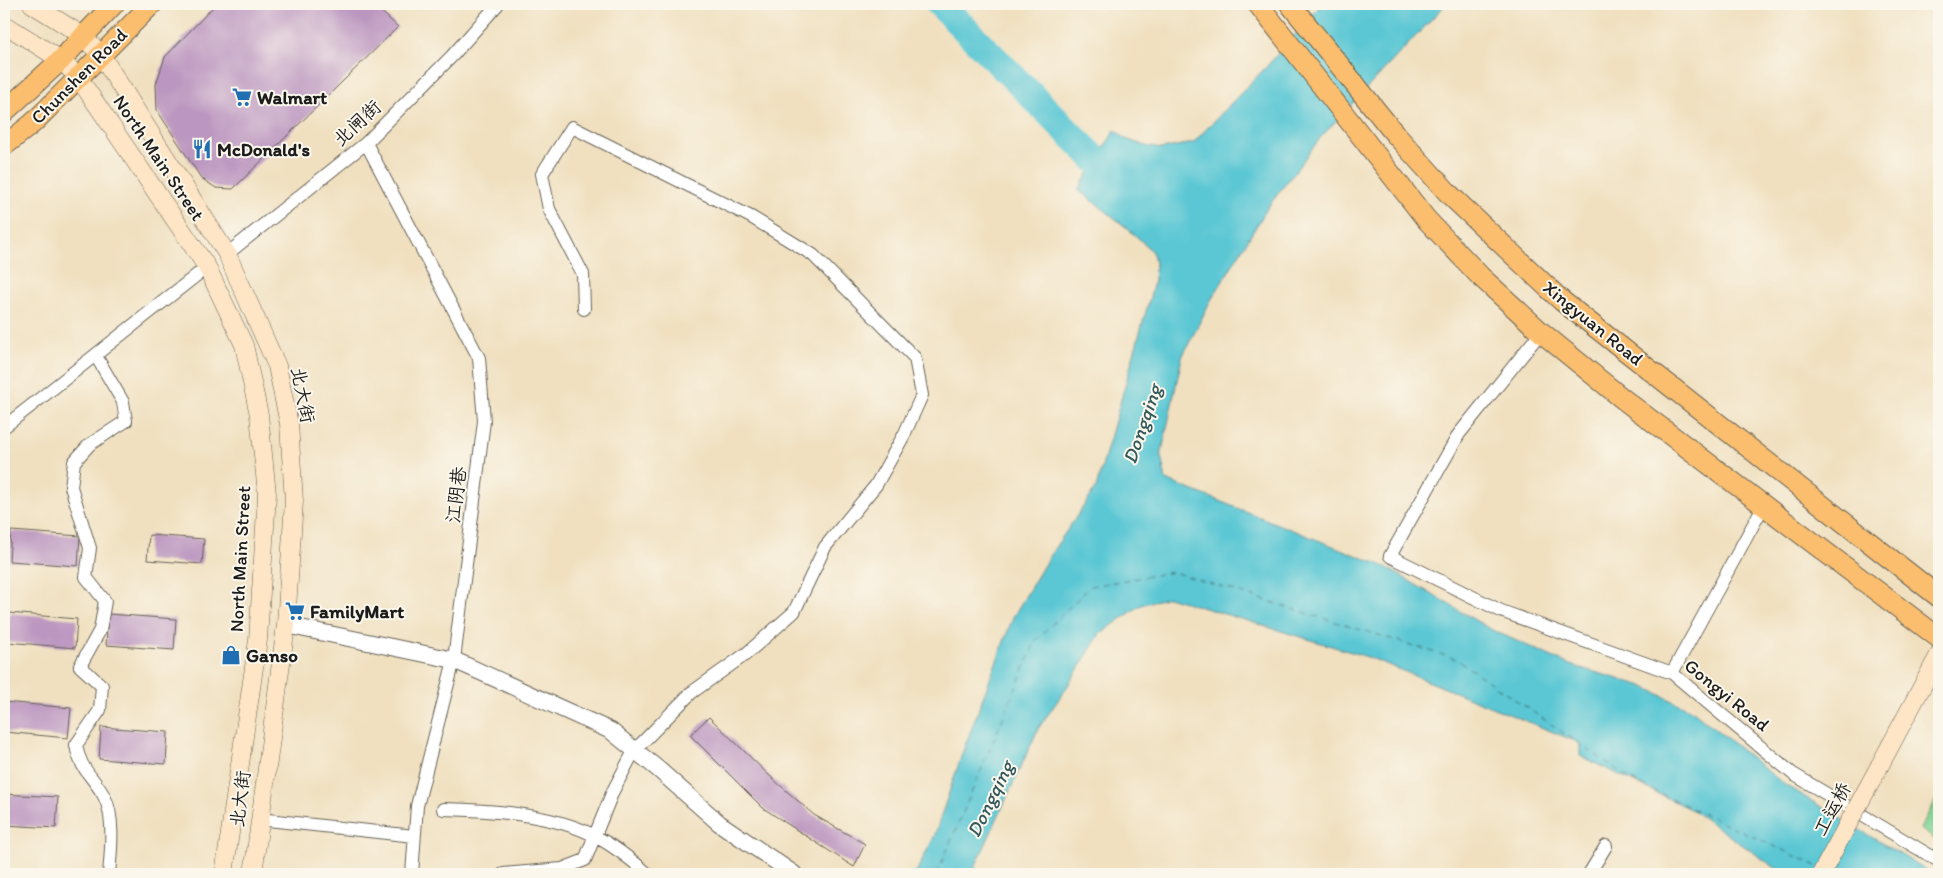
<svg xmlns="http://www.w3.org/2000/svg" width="1943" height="878" viewBox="0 0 1943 878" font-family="Itim,'LXGW WenKai TC',sans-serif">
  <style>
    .green { fill: #82d596; stroke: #4f7859 }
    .water { fill: #5cc7d4; stroke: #3c7278 }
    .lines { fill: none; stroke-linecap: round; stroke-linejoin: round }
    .river { stroke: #5cc7d4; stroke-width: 28 }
    .ferry { stroke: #32585c; stroke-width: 1; stroke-dasharray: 6 5; stroke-linecap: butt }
    .building { fill: #bb96c0 }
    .minor-casing { stroke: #666155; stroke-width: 14 }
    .tertiary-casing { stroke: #666155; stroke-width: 18 }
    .secondary-casing { stroke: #666155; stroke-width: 19 }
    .primary-casing { stroke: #666155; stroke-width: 22 }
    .minor { stroke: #fff; stroke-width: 12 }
    .tertiary { stroke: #fff; stroke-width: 16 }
    .secondary { stroke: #fde5c5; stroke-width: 18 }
    .primary { stroke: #fbbe6e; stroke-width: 20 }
    .secondary-bridge-casing { stroke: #666155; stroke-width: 19; stroke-linecap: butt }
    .secondary-bridge { stroke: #fde5c5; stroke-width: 18 }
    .labels { text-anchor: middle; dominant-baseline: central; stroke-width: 4; stroke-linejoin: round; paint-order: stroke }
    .street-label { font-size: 19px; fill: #1c1c1c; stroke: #fbf7ec }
    .poi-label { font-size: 19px; font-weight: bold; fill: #1c1c1c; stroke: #fbf7ec; text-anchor: start }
    .water-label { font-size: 20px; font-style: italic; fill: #32585c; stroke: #fbf7ec }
  </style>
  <rect width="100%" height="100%" fill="#fbf7ec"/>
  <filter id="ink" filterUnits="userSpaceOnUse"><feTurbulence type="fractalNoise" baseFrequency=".02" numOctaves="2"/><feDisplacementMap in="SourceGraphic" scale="10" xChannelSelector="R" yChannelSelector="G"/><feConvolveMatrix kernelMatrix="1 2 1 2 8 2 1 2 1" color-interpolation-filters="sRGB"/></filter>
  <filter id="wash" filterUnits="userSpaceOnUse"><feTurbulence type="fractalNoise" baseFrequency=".0096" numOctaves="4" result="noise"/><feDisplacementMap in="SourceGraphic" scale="20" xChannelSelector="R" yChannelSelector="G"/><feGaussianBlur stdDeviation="1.12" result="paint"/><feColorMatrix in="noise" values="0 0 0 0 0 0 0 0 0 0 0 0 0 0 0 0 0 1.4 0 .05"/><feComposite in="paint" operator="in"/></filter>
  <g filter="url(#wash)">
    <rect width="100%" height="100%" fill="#f0e0c0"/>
    <!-- green -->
    <path class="green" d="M1939,794v48l-19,-13z"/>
    <!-- water -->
    <path class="water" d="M1322,4h124l-125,133 -53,70 -57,93 -29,57 -21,99 5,24 220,87 104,62 80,36 73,21 50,25 92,74 148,89h-144l-15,-7 -80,-56 -114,-55v-13l-209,-85 -203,-61 -27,8 -41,29 -35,56 -27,39 -66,145h-57l19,-37 28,-83 51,-137 37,-62 46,-67 56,-198c2,-11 5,-25 1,-36 -6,-12 -61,-54 -75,-64l37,-60 11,9 20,7 15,3 32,-6 74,-77z"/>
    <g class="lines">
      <!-- river -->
      <path class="river" d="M940,4l165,165 20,13"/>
      <!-- ferry -->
      <path class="ferry" d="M937,874l99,-234 55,-54 82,-14 283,87 179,123 182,84"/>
    </g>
    <g id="blocks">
      <!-- building -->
      <path class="building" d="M216,4h157l25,23 -165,162 -17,-1 -15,-10 -44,-68 -1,-26 9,-27z
        M11,531l69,5 -2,30 -69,-5z
        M149,535l55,4 -2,25 -55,-4z
        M9,613l68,6 -2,29 -68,-6z
        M108,614l68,5 -2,31 -68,-5z
        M4,702l67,6 -3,30 -64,-6z
        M709,717l64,62 41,36 51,29 -11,23 -91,-59 -73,-73z
        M101,727l67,5 -2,32 -67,-5z
        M4,794l54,3 -2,31 -52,-3z"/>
    </g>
  </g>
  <g filter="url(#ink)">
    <use href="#blocks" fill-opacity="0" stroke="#666155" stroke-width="1"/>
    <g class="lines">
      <defs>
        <path id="minor" d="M366,143l113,215 5,63 -30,239 -37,146 -5,68
          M227,254l139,-111 86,-87 46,-52
          M1541,332l-82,102 -69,122 111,55 171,62 121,101 146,87
          M96,356l27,46 3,19 -37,24 -15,17 -3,25 19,61 -4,29 19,24 -5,29 -20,36 22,20 -2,24 -24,35c4,25 17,31 28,51 11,20 7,56 5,78
          M4,427l203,-160
          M1672,673l92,-168
          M443,809c47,1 110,5 152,27 19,10 37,24 53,38
          M259,819l155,17
          M503,874l59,-5 23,-9 28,-69 21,-40 57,-58 55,-39 48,-42 31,-65 51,-62 28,-50 18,-40 -7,-37 -102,-103 -62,-38 -179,-90 -30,47 7,35 34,65 1,35
          M1589,874l17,-28"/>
        <path id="tertiary" d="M286,625l168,35 157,71 47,38 61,54 75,51"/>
        <path id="secondary" d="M32,4l51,32 18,19 126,199 50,112 12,58 5,77 -8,124 -33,249
          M4,24l57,36 17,17 129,190 37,78 15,70 8,79 -9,146 -34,234
          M1880,765l59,-110"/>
        <path id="primary" d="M1258,4l168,215 54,57 61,56 82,67 316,239
          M1290,4l105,130 55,61 112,106 377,296
          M4,112l57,-52 53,-56
          M4,146l29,-23 119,-119"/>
      </defs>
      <!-- minor casing -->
      <use href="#minor" class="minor-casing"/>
      <!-- tertiary casing -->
      <use href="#tertiary" class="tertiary-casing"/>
      <!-- secondary casing -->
      <use href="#secondary" class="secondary-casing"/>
      <!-- primary casing -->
      <use href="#primary" class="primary-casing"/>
      <!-- minor -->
      <use href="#minor" class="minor"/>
      <!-- tertiary -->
      <use href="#tertiary" class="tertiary"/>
      <!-- secondary -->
      <use href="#secondary" class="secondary"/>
      <!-- primary -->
      <use href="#primary" class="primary"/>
      <defs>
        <path id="secondary-bridge" d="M1821,874l59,-109"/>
      </defs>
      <!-- secondary-bridge casing -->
      <use href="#secondary-bridge" class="secondary-bridge-casing"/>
      <!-- secondary-bridge -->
      <use href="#secondary-bridge" class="secondary-bridge"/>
    </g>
  </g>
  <!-- icons -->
  <defs>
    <symbol id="supermarket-bare" viewBox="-9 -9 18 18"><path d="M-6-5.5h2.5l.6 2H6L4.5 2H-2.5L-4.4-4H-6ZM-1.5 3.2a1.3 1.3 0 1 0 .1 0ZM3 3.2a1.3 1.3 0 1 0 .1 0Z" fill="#1f6fb2" stroke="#fbf7ec" stroke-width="2.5" paint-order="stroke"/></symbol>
    <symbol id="restaurant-bare" viewBox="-9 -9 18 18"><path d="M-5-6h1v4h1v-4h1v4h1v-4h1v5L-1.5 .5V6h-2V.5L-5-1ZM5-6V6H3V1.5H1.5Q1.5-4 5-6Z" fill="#1f6fb2" stroke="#fbf7ec" stroke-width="2.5" paint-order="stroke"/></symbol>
    <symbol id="shop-bare" viewBox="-9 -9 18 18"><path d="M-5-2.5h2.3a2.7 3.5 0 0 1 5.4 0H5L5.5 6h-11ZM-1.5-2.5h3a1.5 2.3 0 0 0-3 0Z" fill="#1f6fb2" stroke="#fbf7ec" stroke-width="2.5" paint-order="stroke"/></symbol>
  </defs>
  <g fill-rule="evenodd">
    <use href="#supermarket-bare" x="228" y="83" width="28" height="28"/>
    <use href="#restaurant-bare" x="188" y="135" width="28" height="28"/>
    <use href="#supermarket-bare" x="281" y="597" width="28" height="28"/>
    <use href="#shop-bare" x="217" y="641" width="28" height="28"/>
  </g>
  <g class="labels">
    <!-- street labels -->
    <g class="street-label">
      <text transform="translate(79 76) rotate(-45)">Chunshen Road</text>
      <text transform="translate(357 123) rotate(-43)">北闸街</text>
      <text transform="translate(159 158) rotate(56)">North Main Street</text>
      <text transform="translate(1593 323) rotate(39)">Xingyuan Road</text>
      <text transform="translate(303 395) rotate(79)">北大街</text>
      <text transform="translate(456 495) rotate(-83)">江阴巷</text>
      <text transform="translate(240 559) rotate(-87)">North Main Street</text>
      <text transform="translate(1727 695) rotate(39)">Gongyi Road</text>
      <text transform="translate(240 799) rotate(-83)">北大街</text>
      <text transform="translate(1832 809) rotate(-62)">工运桥</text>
    </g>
    <!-- poi labels -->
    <g class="poi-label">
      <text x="257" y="97">Walmart</text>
      <text x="217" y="149">McDonald's</text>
      <text x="310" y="611">FamilyMart</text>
      <text x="246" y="655">Ganso</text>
    </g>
    <!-- water labels -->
    <g class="water-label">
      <text transform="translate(1142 424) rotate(-71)">Dongqing</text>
      <text transform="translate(990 799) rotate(-64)">Dongqing</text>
    </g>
  </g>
  <!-- margin -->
  <rect width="1943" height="878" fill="none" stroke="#fbf7ec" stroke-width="20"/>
</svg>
